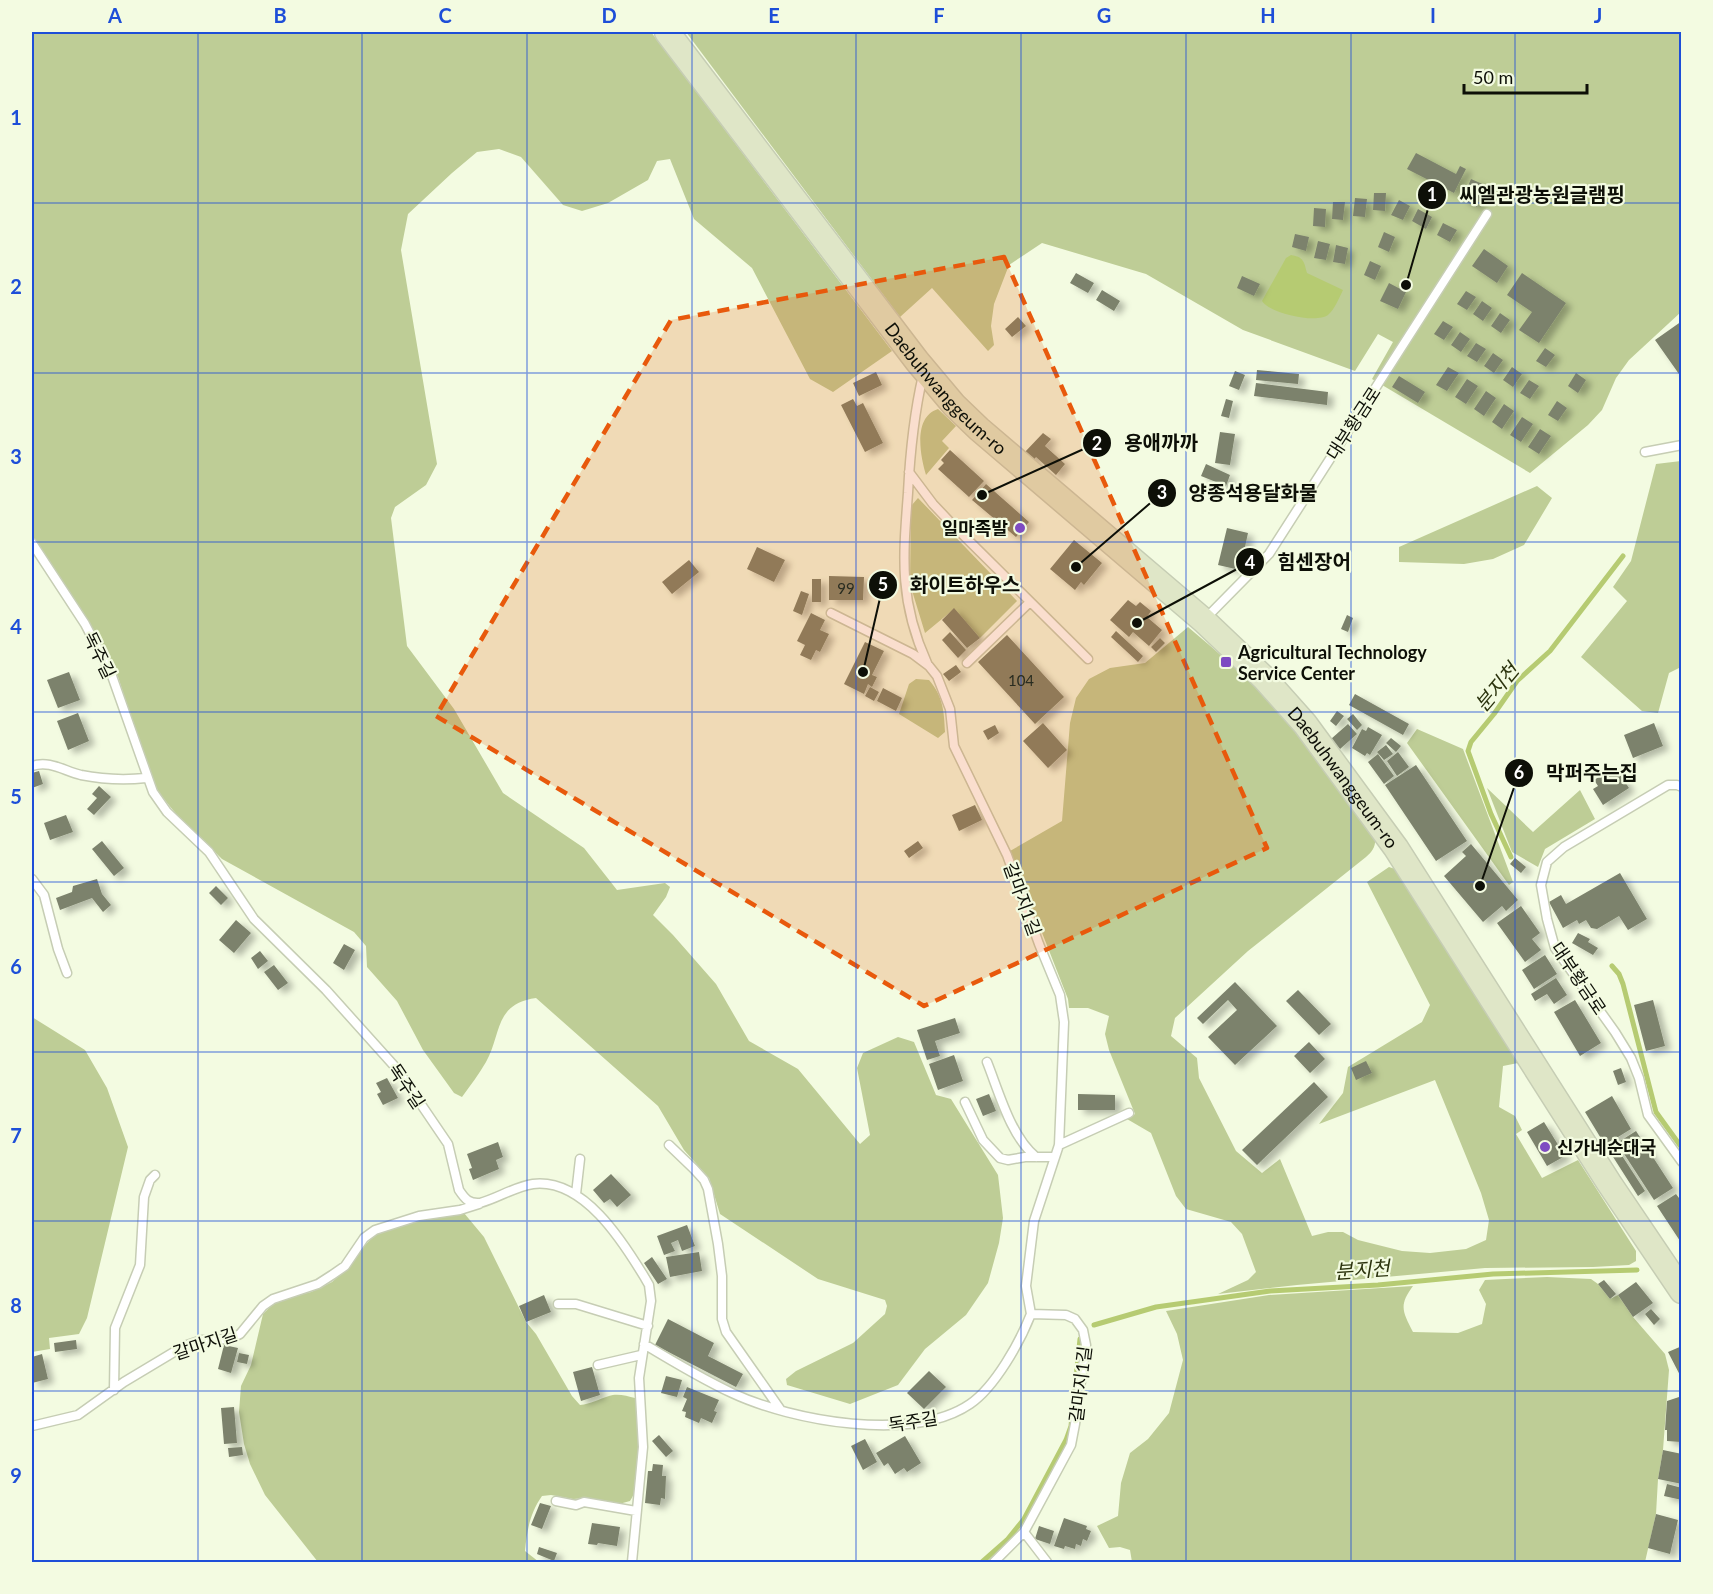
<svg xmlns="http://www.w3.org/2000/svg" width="1713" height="1594" viewBox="0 0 1713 1594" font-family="Lato,'Noto Sans KR',sans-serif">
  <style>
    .green { fill: #becd96 }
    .water { fill: #b6cb72 }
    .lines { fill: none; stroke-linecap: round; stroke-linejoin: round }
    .stream { stroke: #b6cb72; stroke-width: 5 }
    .building { fill: #7c826c; filter: url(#shadow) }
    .lane-casing { stroke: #c6cdb4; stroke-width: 11 }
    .secondary-casing { stroke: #c6cdb4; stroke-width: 27 }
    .lane { stroke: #fff; stroke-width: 8 }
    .secondary { stroke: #dfe6c7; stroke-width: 24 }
    .marked { fill: #e8590c; fill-opacity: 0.2; stroke: #e8590c; stroke-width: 4.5; stroke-dasharray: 12 8; stroke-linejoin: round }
    .grid { fill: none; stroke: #1d4ed8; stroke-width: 1.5; stroke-opacity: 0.55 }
    .poi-dot { fill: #7e4bc2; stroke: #f3fbe1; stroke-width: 2 }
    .labels { text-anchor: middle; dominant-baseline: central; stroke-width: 4.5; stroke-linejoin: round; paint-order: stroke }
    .number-label { font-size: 15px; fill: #292c20 }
    .street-label { font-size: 18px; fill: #0d0f07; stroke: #f3fbe1 }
    .poi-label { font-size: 18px; font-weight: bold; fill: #0d0f07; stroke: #f3fbe1; text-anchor: start }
    .water-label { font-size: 20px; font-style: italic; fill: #2c340e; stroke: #f3fbe1 }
    .leader { fill: none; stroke: #0d0f07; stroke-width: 2 }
    .callout-dot { fill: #0d0f07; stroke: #f3fbe1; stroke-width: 2 }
    .mark-label { font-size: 18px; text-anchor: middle; font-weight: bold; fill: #fff }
    .callout-label { font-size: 20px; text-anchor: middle; font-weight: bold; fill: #0d0f07; stroke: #f3fbe1; stroke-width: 4.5; stroke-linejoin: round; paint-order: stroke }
    .neatline { fill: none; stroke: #1d4ed8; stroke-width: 2 }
    .grid-label { font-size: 20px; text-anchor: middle; font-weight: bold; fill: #1d4ed8 }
  </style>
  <defs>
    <filter id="shadow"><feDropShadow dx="6" dy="4" stdDeviation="3" flood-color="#0004"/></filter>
  </defs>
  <rect width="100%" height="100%" fill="#f3fbe1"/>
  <!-- green -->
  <path class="green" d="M32,32h619l241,319 -59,41 -23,-13 -58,-111 -58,-49 -24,-60 -13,2 -9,19 -40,23 -26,8 -19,-6 -42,-48 -22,-8 -22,3 -25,21 -44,41 -7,36 36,214 -11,21 -31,22 -4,11 16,128 47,63 49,84 81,55 33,42 48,-7 5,4 -4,10 -13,18 20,20 43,49 33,57 49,28 62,75 10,-9 -13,-67 6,-15 35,-16 16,5 22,53 15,4 47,76 5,43 -4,25 -11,40 -22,32 -41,34 -27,36 -48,19 -63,-19 -1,-6 10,-8 57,-28 32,-29 2,-8 -2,-6 -67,-21 -98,-65 -11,-36 -25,-28 -26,-44 -122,-108c-42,6 -34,35 -50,64 -7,12 -16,24 -24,35l-8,-4 -31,-43 -26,-49 -30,-34 -1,-21 -12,-14 -132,-73 -45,-44 -18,-22 -10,-22 -31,-94 -34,-63 -52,-77z
    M686,32h995v280l-52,48 -13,18 -14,32 -14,15 -58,48 -158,-94 21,-37 -15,-8 -23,37 -112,-41 -97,-56 -104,-31 -33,22 -15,39 -3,22 3,19 -6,6 -56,-63 -32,29z
    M938,409l18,17 -14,15 7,7 -23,27c-6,-20 -13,-58 12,-66z
    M1681,461v206l-12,6 -11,40 -16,-2 -61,-54 46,-56 -14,-14 18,-26 25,-97z
    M1537,486l15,12 -28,47 -31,14 -29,5 -65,-2v-15z
    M918,498l99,103 -37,37 -26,-29 -29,24 -15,-49 1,-78z
    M1188,627c33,28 66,56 94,89 33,38 63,80 93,121 1,9 -2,14 -9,20l-118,94 -73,67 -4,18 26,22 2,20 37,73 26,22 18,-14 32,77 16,-4h15l15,8 44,11 28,2 36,-4 20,-9 3,-20 -8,-27 -46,-113 -116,44 24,-31 5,-26 74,-45 8,-17 -63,-123 22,-15 6,2 123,194 -15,3 -4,41 16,9 7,14 -6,4 26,44 36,-18 58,91v10l-7,4 -36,2 -108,1 -188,17 -79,9 30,-14 8,-8 -14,-38 -11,-12 -45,-13 -10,-13 -25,-63 -24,-14 8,-5 -26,-64 -4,-16 4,-18 -21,-8h-19l-1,-9 -58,-148 52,-30 8,-98 6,-25 13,-19 21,-11 35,-5z
    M916,679l13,1c14,16 15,31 16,52l-7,6 -39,-24 10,-30z
    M1417,729l46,20 50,133 -4,3 -102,-142z
    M1487,788l46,44 47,-42 15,29 -50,30 -7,18 -26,-15z
    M32,1017l53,33 22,38 21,59 -41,171 -8,16 -30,4 1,11 -18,3z
    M464,1213l20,24 42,85 10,12 36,62 8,9c11,-1 19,-6 29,-9 8,-3 18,0 26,2 5,22 9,85 -5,103l-11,3 -30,-6 -16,1 -22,-4 -9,1c-12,17 -15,34 -17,55l14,11h-221l-53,-67 -15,-31 -6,-20 -5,-32 2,-26 10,-21 12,-51 14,-14 34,-8 21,-10 19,-17 13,-19 13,-13 48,-16z
    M1547,1277l44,2 7,5 12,15 8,-4 15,22 32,37 4,16 -6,80 -5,29 -2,35 -11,48h-513l-2,-12 -10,-3 -11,1 -12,-22 21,-10 3,-33 9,-30 18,-14 21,-26 14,-53 -6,-26 -11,-23 103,-16 144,-9c-14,19 -11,25 0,46l45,1 24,-9 4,-20 -7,-14 6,-10z"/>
  <!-- water -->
  <path class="water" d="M1291,255c13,2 13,7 16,18l36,17c-4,8 -8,19 -15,25 -12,9 -59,-2 -66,-14l24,-43z"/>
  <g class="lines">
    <!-- stream -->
    <path class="stream" d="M1511,857l-20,-43 -23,-63 3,-9 23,-28 23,-33 33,-30 73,-95
      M1612,966l7,8 4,10 33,128 26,36
      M1094,1325l62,-18 114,-16 108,-6 115,-11 144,-4
      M982,1562l25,-22 17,-21 42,-79 5,-14 9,-87"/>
  </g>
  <!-- building -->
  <path class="building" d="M1416,153l40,21 4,-8 6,3 -12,24 -47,-24z
    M1471,179l16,7 -10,21 -15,-7z
    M1374,193h12l-1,18 -12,-1z
    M1355,198l12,1 -2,18 -12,-1z
    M1399,200l11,6 -7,14 -12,-5z
    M1333,202h12l-2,18 -11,-1z
    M1314,208l12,1 -1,18 -12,-1z
    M1418,209l14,8 -6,12 -14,-8z
    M1443,223l14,7 -7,12 -13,-7z
    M1384,232l11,5 -6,15 -11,-5z
    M1295,234l14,3 -3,14 -14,-4z
    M1318,241l12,3 -4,16 -12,-2z
    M1336,245l12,3 -3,16 -12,-2z
    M1484,249l24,17 -11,17 -25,-17z
    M1370,261l11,5 -6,14 -11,-5z
    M1076,273l18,10 -6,10 -18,-10z
    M1522,273l44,30 -27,40 -20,-13 13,-18 -25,-17z
    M1242,276l18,8 -6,12 -17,-8z
    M1389,283l17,9 -8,17 -18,-8z
    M1102,290l18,11 -6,10 -18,-11z
    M1466,291l10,6 -9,13 -10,-6z
    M1482,301l10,7 -9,13 -10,-7z
    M1500,313l10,7 -9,13 -10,-7z
    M1018,317l8,9 -14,11 -7,-8z
    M1443,321l10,6 -9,13 -10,-6z
    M1682,321v51l-3,2 -24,-34z
    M1460,332l10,7 -9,13 -10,-7z
    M1476,343l10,6 -9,13 -10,-6z
    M1545,348l10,7 -9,12 -10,-6z
    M1493,353l10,7 -9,13 -10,-7z
    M1448,367l11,6 -12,18 -11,-6z
    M1512,367l10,7 -9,13 -10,-7z
    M1257,370l42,4 -1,10 -42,-4z
    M1235,371l10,4 -6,15 -10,-4z
    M876,372l6,13 -23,11 -6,-13z
    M1576,373l10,7 -8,13 -10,-7z
    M1399,376l26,16 -7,11 -26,-16z
    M1467,379l11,7 -12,18 -11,-7z
    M1529,380l10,6 -9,13 -10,-6z
    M1256,383l72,9 -1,13 -73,-9z
    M1486,391l10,7 -12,18 -10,-7z
    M853,399l4,7 6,-3 20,40 -18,9 -24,-47z
    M1226,399l7,2 -4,17 -8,-2z
    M1557,401l10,7 -9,13 -10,-6z
    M1504,404l10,7 -12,18 -10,-7z
    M1522,417l11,7 -12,18 -11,-7z
    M1540,429l11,7 -12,18 -11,-7z
    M1220,432l15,2 -5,31 -15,-2z
    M1043,433l8,6 -6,7 20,18 -9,11 -20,-18 -3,4 -9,-8z
    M950,450l34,31 -15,16 -31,-28 6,-6 -3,-3z
    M1206,464l24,11 -4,11 -25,-10z
    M986,484l43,38 -13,15 -44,-37z
    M1227,528l21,5 -8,37 -22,-5z
    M1074,540l28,23 -18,22 -3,-3 -6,8 -25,-21z
    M757,547l28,13 -11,22 -27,-13z
    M689,560l10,12 -27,22 -10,-12z
    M829,576l35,1 -1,23h-34z
    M812,579h9v23h-9z
    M801,591l8,3 -7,21 -9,-4z
    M1128,600l8,6 4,-4 11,9 -4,6 15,13 -13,16 -16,-14 -4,5 -19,-17z
    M954,608l26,30 -13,10 -25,-28z
    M811,613l14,7 -5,10 9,4 -9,18 -4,-2 -5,10 -11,-5 5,-10 -8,-4z
    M1347,615l6,3 -5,14 -7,-3z
    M1116,631l27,25 -5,6 -27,-25z
    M950,632l16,18 -8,8 -16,-18z
    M1007,635l57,62 -29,27 -57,-62z
    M1160,638l5,5 -9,9 -5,-5z
    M865,642l19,9 -12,24 5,2 -5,10 -4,-3 -4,10 -20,-10z
    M956,665l5,7 -12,9 -6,-7z
    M69,672l11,28 -22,8 -11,-28z
    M870,687l9,5 -5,9 -9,-5z
    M883,688l19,10 -6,13 -19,-10z
    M1355,694l54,30 -6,11 -54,-30z
    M1337,711l7,5 -8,10 -6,-5z
    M78,713l11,28 -21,9 -11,-29z
    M1353,714l9,11 -5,5 -10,-11z
    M1043,723l24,27 -19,18 -25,-27z
    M1654,723l9,23 -30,12 -9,-23z
    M1348,724l9,10 -17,15 -9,-10z
    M995,725l4,8 -11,7 -5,-9z
    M1368,727l14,8 -12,20 -3,-2 -2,3 -13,-8 10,-19 4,2z
    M1391,738l10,8 -5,6 -10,-9z
    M1386,745l7,9 -9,6 -7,-8z
    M1398,752l11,15 -12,9 -10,-15z
    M1378,754l16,22 -10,8 -16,-22z
    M1416,765l51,76 -31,20 -51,-76z
    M1615,767l14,21 -26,17 -10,-16 5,-3 -4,-6z
    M39,771l4,13 -11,4v-15z
    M99,786l12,11 -17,18 -7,-6 10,-11 -5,-4z
    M975,805l7,15 -23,11 -7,-16z
    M66,815l7,17 -23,8 -6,-17z
    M102,841l22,27 -10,8 -22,-27z
    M918,841l5,7 -14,10 -5,-7z
    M1471,844l47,56 -12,11 -4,-5 -19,16 -39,-46 22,-20 -4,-4z
    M1515,858l11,9 -5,6 -11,-9z
    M1620,873l27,46 -19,11 -9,-14 -22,13 -6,-1 -5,-8 -7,4 -2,-4 -14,8 -14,-26 12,-7 5,9z
    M97,879l5,15 9,11 -8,7 -11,-14 -32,12 -4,-12 16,-6 1,-6z
    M216,886l12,12 -7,7 -12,-12z
    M1521,906l19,27 -8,6 9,11 -16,12 -28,-39z
    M236,920l15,13 -17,20 -15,-13z
    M1578,933l12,6 -2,3 10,6 -5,7 -21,-12z
    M344,944l11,6 -11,20 -11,-7z
    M260,951l8,10 -10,8 -7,-11z
    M1545,955l12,19 -23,15 -12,-19z
    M274,965l14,18 -10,7 -14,-18z
    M1556,978l11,17 -13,9 -7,-10 -12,7 -4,-7z
    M1235,982l42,44 -42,39 -27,-28 29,-27 -9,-10 -25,24 -6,-6z
    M1298,990l33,34 -12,11 -33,-34z
    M1575,1000l26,43 -21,13 -26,-44z
    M1653,1000l12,46 -19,5 -12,-46z
    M955,1018l5,15 -25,8 5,15 -13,4 -10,-30z
    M1309,1042l16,17 -15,14 -16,-17z
    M954,1055l9,26 -25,9 -9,-26z
    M1366,1061l6,12 -16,7 -5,-12z
    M1621,1068l5,14 -8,3 -5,-14z
    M387,1078l11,20 -15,7 -6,-11 4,-2 -5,-9z
    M1314,1082l14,15 -71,68 -15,-15z
    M989,1094l7,17 -13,5 -7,-17z
    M1078,1094l37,1v15h-37z
    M1612,1096l19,33 -26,16 -20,-33z
    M1544,1122l21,34 -18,10 -20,-34z
    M1636,1131l37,57 -19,12 -37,-57z
    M498,1142l5,15 -7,3 3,9 -26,11 -4,-11 3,-1 -5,-14z
    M1615,1145l30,46 -7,5 -30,-47z
    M611,1174l20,21 -14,12 -7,-8 -6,4 -11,-13z
    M1676,1194l6,8v42l-25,-38z
    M687,1225l8,21 -13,5 -4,-11 -7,3 4,8 -11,4 -7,-19z
    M699,1252l3,19 -32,6 -4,-20z
    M652,1257l15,22 -9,5 -14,-21z
    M1604,1280l12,14 -6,5 -12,-15z
    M1636,1282l17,21 -20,14 -15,-22z
    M544,1295l7,17 -25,10 -7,-16z
    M1651,1309l9,10 -6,6 -9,-11z
    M668,1319l46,24 -6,13 35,18 -7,13 -81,-42z
    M76,1340l1,9 -22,3 -1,-9z
    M224,1345l14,3 -7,25 -13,-4z
    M1682,1346v33l-14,-27z
    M239,1353l10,2 -2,9 -10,-2z
    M42,1354l6,25 -16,4v-26z
    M592,1367l8,28 -19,6 -8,-29z
    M929,1371l17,16 -22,22 -17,-16z
    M666,1376l16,4 -5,17 -16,-4z
    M687,1387l32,13 -5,11 3,1 -5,11 -11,-5 -2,5 -14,-6 1,-5 -4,-1 5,-12 -4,-2z
    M1682,1396l-1,46 -14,-1v-11h-2l2,-29z
    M234,1407l3,36 -13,1 -3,-36z
    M659,1435l14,16 -7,6 -14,-16z
    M905,1436l16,27 -14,9 -3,-4 -9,6 -7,-11 -4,3 -8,-13z
    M865,1439l12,23 -14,8 -12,-24z
    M242,1447l1,8 -14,2 -1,-9z
    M1663,1450l19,4v30l-24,-5z
    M653,1464l10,1 -1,11h4l-1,23 -4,-1 -1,7 -15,-2 3,-32h4z
    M1667,1484l15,4v12l-18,-4z
    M540,1503l11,3 -9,23 -11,-4z
    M1656,1514l22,6 -8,34 -22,-6z
    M1064,1518l23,8 -1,3 5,2 -4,10 -4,-2 -2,7 -5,-2 -1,5 -10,-3 -1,3 -10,-3z
    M592,1523l28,4 -3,19 -19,-3 -1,2 -9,-1z
    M1039,1526l15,5 -4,13 -15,-5z
    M539,1547l18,6 -3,8 -17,-7z"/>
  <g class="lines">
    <defs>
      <path id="lane" d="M923,375c-9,39 -13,78 -15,118 -5,65 -9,108 19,170
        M1645,452l37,-7
        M909,472l24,32 18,19 137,136
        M32,543l53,81 27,52 41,116 14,20 42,40 45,67 72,71 71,79 51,75 11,46c6,9 10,14 21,13 18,-5 34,-16 53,-19 50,-6 89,56 112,94l4,7 2,16 -12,77 4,69 -11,115
        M831,613l82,41 16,12 8,10 13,33 4,37 53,109 32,89 21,51 4,27 -5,123 -25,76 -8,65 5,28
        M1206,618l63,-64 218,-340
        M967,663l63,-61
        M32,766c18,-6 32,5 49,9 20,4 45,5 65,3
        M1682,787l-5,-2h-9l-104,62 -17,15 -6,23 6,34 8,29 60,84 16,26 8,20 9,37 34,47
        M32,879l12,16 14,54 9,24
        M987,1062c12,30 24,75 49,95
        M965,1102l18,38 17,18 8,2 17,-3h30
        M669,1145l25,24 10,11 4,9 10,55 4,32v43l4,13 54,77
        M1059,1145l70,-32
        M576,1194l4,-35
        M558,1304h18l72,22
        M644,1344c28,17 58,35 88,49 60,28 181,50 238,11 25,-17 50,-62 61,-90
        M598,1365l43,-10
        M114,1390l1,-62 25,-63 4,-68 6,-17 5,-5
        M32,1426l46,-11 46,-33 60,-36 18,-6 28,-1 10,-5 23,-28 10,-7 45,-15 14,-9 13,-9 19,-28 11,-8 44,-14 41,-6 19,-6
        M556,1501l20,4 8,-3 52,9
        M1024,1532l23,30
        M994,1562l30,-30 6,-11 41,-76 4,-21 11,-79 -3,-15 -8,-11 -9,-4 -35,-1"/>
      <g id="secondary">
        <path id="s1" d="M667,32l250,329 37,44 25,24 224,191 61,58 41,46 91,124 213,335 73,108"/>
      </g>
    </defs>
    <!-- lane casing -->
    <use href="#lane" class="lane-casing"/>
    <!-- secondary casing -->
    <use href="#secondary" class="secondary-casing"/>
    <!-- lane -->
    <use href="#lane" class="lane"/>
    <!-- secondary -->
    <use href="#secondary" class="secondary"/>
  </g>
  <!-- marked area -->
  <path class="marked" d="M1004,257l263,591 -343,158 -488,-290 235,-396z"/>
  <!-- grid -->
  <path class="grid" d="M198,32v1530M362,32v1530M527,32v1530M692,32v1530M856,32v1530M1021,32v1530M1186,32v1530M1351,32v1530M1515,32v1530M32,203h1650M32,373h1650M32,542h1650M32,712h1650M32,882h1650M32,1052h1650M32,1221h1650M32,1391h1650"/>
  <!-- markers -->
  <g class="poi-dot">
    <circle cx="1020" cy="528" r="6"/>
    <rect x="1220" y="656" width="12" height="12" rx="3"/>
    <circle cx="1545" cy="1147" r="6"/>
  </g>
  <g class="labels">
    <!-- number labels -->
    <g class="number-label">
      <text x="846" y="588">99</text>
      <text x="1021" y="680">104</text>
    </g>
    <!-- street labels -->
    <g class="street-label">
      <text stroke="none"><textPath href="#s1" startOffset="453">Daebuhwanggeum-ro</textPath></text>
      <text transform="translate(1353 423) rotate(-57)">대부황금로</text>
      <text transform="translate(100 655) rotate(64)">독주길</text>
      <text stroke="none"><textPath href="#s1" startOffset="1011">Daebuhwanggeum-ro</textPath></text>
      <text transform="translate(1023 899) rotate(70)">갈마지1길</text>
      <text transform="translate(1579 978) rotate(56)">대부황금로</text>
      <text transform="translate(407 1086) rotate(56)">독주길</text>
      <text transform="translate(205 1343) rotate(-18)">갈마지길</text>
      <text transform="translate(1080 1384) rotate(-83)">갈마지1길</text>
      <text transform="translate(913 1421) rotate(-9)">독주길</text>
    </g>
    <!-- poi labels -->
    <g class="poi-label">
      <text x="1008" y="528" text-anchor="end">일마족발</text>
      <text x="1238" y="652">Agricultural Technology<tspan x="1238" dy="21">Service Center</tspan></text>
      <text x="1557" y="1147">신가네순대국</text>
    </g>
    <!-- water labels -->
    <g class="water-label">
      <text transform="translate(1496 687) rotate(-50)">분지천</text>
      <text transform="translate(1362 1269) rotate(-4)">분지천</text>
    </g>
  </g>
  <!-- callouts -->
  <path class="leader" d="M1406 285L1432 195M982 495L1097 443M1076 567L1162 493M1137 623L1250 562M863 672L883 585M1480 886L1519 773"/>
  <g class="callout-dot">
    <circle cx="1406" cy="285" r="6"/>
    <circle cx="982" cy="495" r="6"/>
    <circle cx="1076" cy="567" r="6"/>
    <circle cx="1137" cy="623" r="6"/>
    <circle cx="863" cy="672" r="6"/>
    <circle cx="1480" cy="886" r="6"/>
    <circle cx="1432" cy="195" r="15"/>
    <circle cx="1097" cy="443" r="15"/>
    <circle cx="1162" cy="493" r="15"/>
    <circle cx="1250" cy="562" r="15"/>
    <circle cx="883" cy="585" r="15"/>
    <circle cx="1519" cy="773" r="15"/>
  </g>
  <g class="mark-label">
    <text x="1432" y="201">1</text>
    <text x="1097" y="450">2</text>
    <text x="1162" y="499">3</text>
    <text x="1250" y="569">4</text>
    <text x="883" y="591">5</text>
    <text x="1519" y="779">6</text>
  </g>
  <g class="callout-label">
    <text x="1542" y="202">씨엘관광농원글램핑</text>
    <text x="1161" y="450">용애까까</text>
    <text x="1253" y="500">양종석용달화물</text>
    <text x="1314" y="569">힘센장어</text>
    <text x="965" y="592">화이트하우스</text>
    <text x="1592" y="780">막퍼주는집</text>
  </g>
  <!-- border -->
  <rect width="1713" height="1594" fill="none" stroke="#f3fbe1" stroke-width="66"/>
  <!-- scale -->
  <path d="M1464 84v9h123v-9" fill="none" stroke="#0d0f07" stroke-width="3"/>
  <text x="1473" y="84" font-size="18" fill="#0d0f07" stroke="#f3fbe1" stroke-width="4.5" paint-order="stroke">50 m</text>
  <rect x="33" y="33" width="1647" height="1528" class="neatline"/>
  <g class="grid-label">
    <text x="115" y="23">A</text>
    <text x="280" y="23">B</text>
    <text x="445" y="23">C</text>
    <text x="609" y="23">D</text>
    <text x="774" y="23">E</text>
    <text x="939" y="23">F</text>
    <text x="1104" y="23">G</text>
    <text x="1268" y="23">H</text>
    <text x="1433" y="23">I</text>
    <text x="1598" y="23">J</text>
    <text x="16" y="125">1</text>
    <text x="16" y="294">2</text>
    <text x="16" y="464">3</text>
    <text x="16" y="634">4</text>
    <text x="16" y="804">5</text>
    <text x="16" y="974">6</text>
    <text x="16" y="1143">7</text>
    <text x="16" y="1313">8</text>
    <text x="16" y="1483">9</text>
  </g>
</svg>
